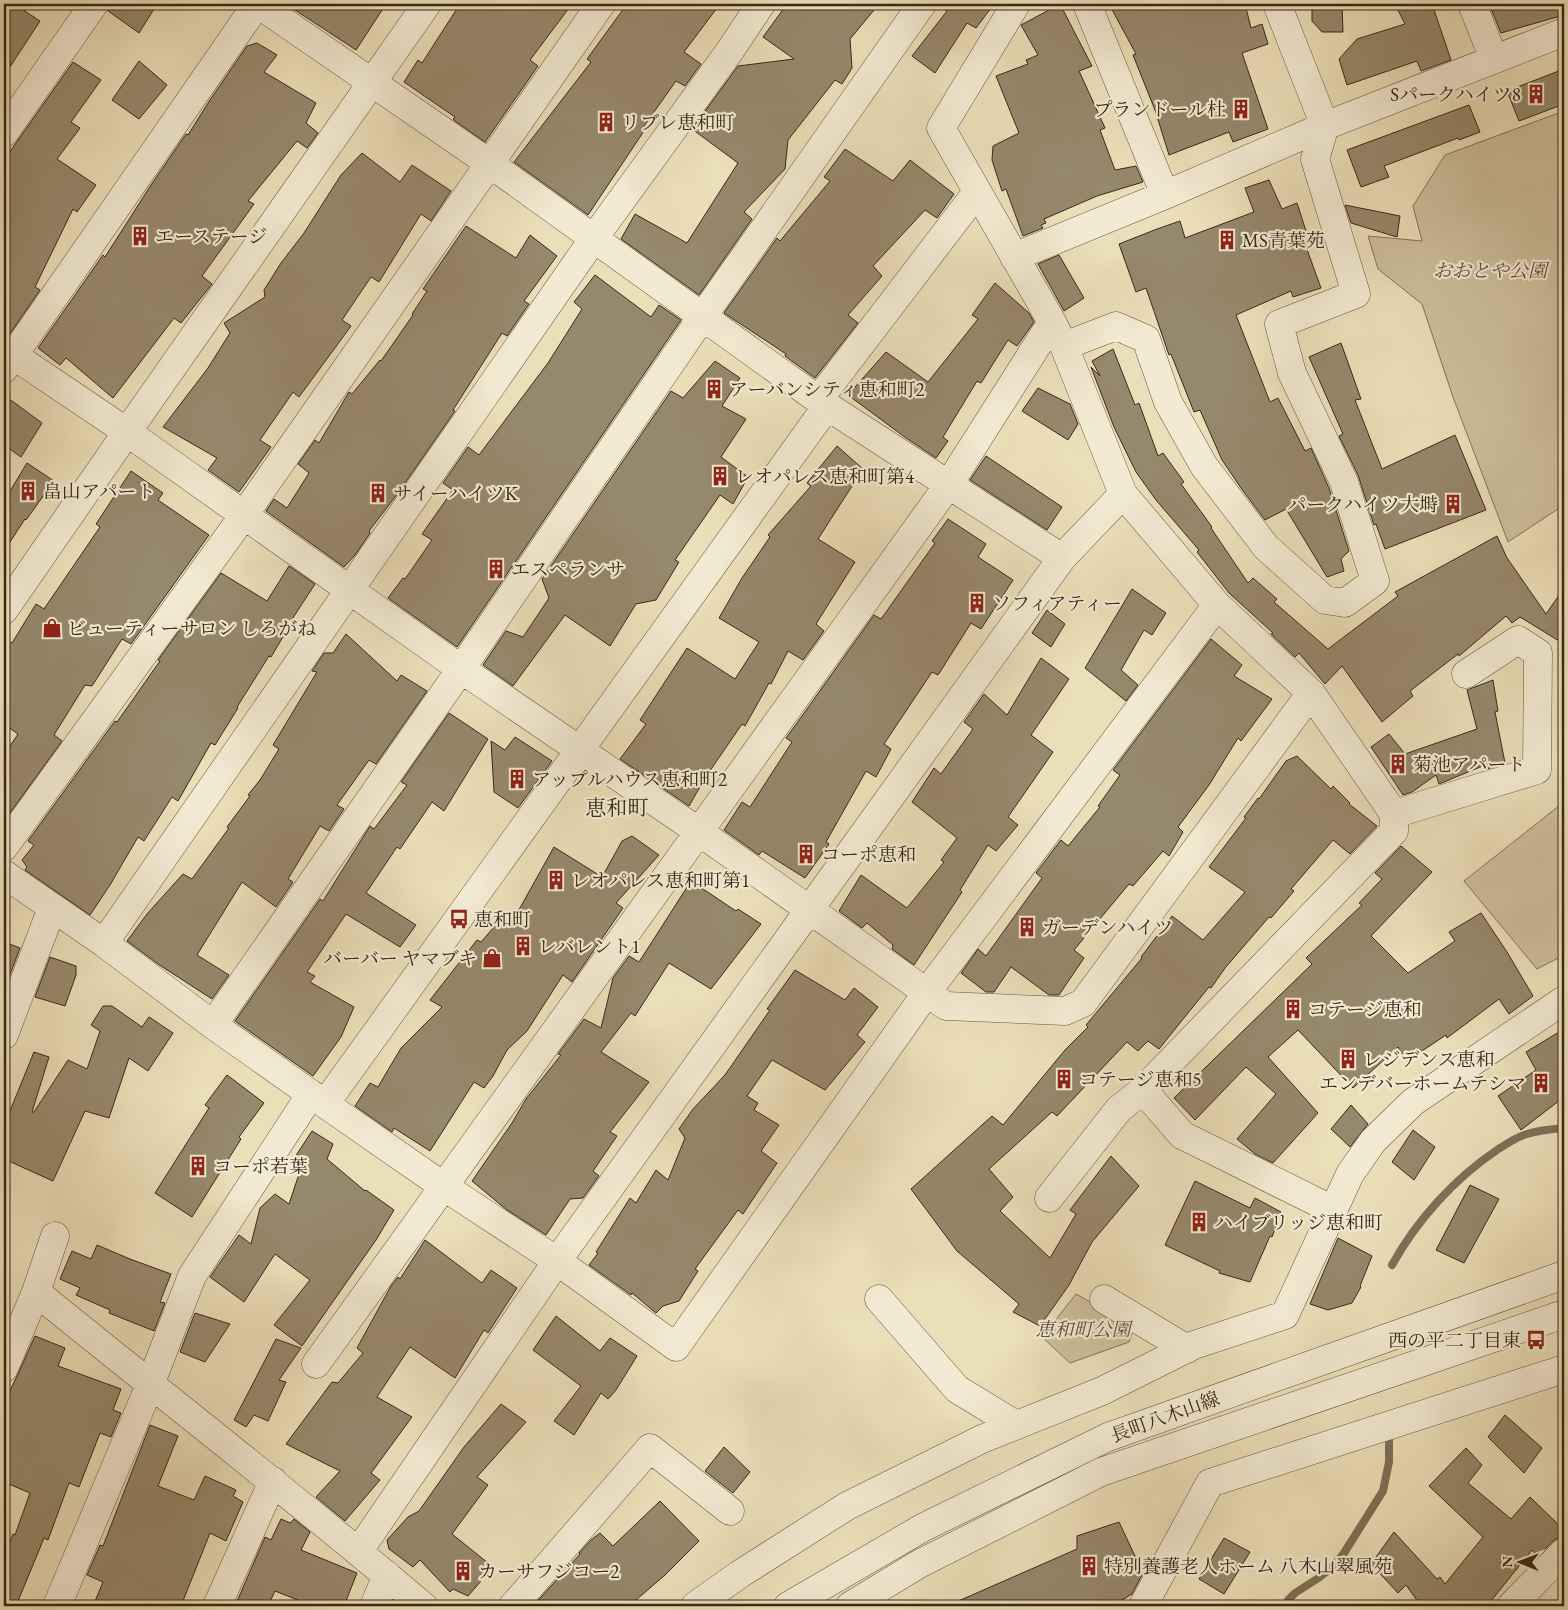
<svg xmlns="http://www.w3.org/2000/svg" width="1568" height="1610" viewBox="0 0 1568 1610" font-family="'EB Garamond','Noto Serif JP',serif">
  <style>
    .green { fill: #cdc09e; stroke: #83745b }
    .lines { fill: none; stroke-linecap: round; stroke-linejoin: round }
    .stream { stroke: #7f7158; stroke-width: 8 }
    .building { fill: #96886c; stroke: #392918 }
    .minor-casing { stroke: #665640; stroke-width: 29 }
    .minor { stroke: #f2ead2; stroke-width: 28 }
    .labels { text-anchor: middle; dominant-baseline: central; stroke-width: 4.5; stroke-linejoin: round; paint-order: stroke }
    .poi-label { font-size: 19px; fill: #392918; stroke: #f2ead2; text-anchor: start }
    .park-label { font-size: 19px; font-style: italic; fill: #5e4f3a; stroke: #f2ead2 }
    .street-label { font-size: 19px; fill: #392918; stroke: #f2ead2 }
    .quarter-label { font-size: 21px; fill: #392918; stroke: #f2ead2 }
  </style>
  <rect width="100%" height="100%" fill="#ebdfb9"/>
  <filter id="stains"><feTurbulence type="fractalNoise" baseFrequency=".004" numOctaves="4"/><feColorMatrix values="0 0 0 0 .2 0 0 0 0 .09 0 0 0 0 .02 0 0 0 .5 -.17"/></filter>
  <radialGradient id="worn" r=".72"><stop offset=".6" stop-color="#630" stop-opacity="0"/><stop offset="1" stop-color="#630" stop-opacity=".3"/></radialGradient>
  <!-- green -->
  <path class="green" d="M1564,111v394l-56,37 -55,-145 -31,-93 -44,-35 -10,-33 54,5 -9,-35 32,-51z
    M1564,802v153l-27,14 -73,-88z
    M1076,1294l58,33 -5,15 -59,21 -28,-26z"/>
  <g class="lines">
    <!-- stream -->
    <path class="stream" d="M1392,1265c25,-45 62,-86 105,-115 9,-6 19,-13 30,-16 11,-4 25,-5 37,-6
      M1288,1606v-6l7,-7 25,-16 15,-13 9,-11 39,-62 6,-29v-23"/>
  </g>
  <!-- building -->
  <path class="building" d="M14,4l26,17 -36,55v-58z
    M109,4h48l-18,29 -31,-22z
    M286,4h100l-30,46z
    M460,4h112l-42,56 8,6 -53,76 -30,-21 -2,-2 2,-2 -51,-35 14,-22 4,3z
    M627,4h93l-36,48 17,12 -16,22 -9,-5 -32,45 2,2 -58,87 -74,-53 77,-100 -4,-3z
    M787,4h92l-29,35 2,29 -10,16 -7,-4 -47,60 -3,29 -41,43 8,7 -53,76 -78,-56 14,-25 52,29 51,-80 -46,-34 46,-63 56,-7 -31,-22z
    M937,4h57l-18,24 -9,-5 -32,50 -23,-17 35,-45z
    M1060,4l32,62 -13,5 26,57 -5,2 15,40 21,-4 7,16 -46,14 -53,23 2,4 -5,2 2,3 -20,8 -17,-47 -4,2 -10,-31 1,-14 26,-13 -23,-57 32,-12 -2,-4 12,-5 -17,-30z
    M1109,4h136l6,24 11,-4 6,20 -26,9 26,76 -35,13 -4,-10 -60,23 -14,-45 -22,-55 3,-1z
    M1312,4h30l1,28h-21l-10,-11z
    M1395,4h37l19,56 -30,11 -4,-10 -70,24 -8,-26 18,-20 48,-15z
    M1489,4h75v11l-63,18z
    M257,43l20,12 -13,17 52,31 -10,20 12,10 -11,15 -10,-7 -49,60 6,3 -52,72 10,8 -31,39 -7,-5 -61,80 -47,-40 -6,7 -22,-17 65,-93 2,2 46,-72 35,-51 2,1 22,-35 37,-54z
    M139,61l28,24 -28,34 -27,-19z
    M73,62l28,18 -30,42 9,6 -23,31 39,26 -19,27 -4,-3 -38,78 5,3 -31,45 -5,-1v-174z
    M1564,69v35l-45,17 -12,-30z
    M1469,105l11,27 -21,8 -1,-2 -74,28 5,11 -28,10 -14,-37z
    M845,149l48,32 17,-21 44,34 -17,24 -12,-8 -52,56 9,10 -34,39 10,8 -43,55 -30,-22 1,-2 -62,-41 53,-75 3,3 50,-60 -6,-4z
    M362,153l38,29 12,-17 39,26 -20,30 -10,-7 -42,68 -8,-5 -29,43 9,6 -52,71 -6,-5 -33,48 11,7 -32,45 -31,-22 9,-12 -54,-31 45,-59 22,-35 -6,-10 41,-26 -1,-7 17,-27 23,-30 37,-58z
    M1269,180l13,29 15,-6 9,28 -5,2 20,55 -28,9 -2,-6 -55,24 34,87 8,-4 27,53 6,-3 18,40 20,63 -8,8 3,12 -17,6 -41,-68 -21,11 -24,-32 -19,-28 -22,-50 -6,2 -23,-58 -2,1 -23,-67 -10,4 -17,-48 38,-15 23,-8 5,17 69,-26 -9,-24z
    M1345,205l55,11 -3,21 -46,-14z
    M466,226l50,32 14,-23 27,21 -33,45 5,3 -22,32 -5,-3 -49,77 2,1 -57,82 -29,38 1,2 -15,22 -11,12 -78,-56 8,-12 13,9 22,-35 -11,-9 17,-24 4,3 30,-51 3,2 28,-34 1,1 32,-46 -1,-1 15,-23 -4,-2z
    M1059,255l25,43 -20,13 -26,-47z
    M595,275l56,42 8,-12 22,15 -224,327 -69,-49 15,-20 2,1 27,-39 -10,-6 31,-44 -10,-7 25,-36 11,8 69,-92 34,-54 -8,-7z
    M995,283l34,30 5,9 -17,24 -9,-6 -27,43 -4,-2 -34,56 5,4 -12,17 -30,-20 -58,-43 38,-43 42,30 50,-63 -6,-4z
    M1341,343l20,56 -6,1 27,69 73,-34 31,75 -101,39 -9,-25 -2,1 -16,-50 -19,-39 4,-2 -34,-77z
    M1113,349l22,56 4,-2 19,53 5,-3 21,29 -3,2 31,43 -1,1 37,55 5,-5 24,21 -3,3 54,47 70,-53 -3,-4 102,-56 10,22 39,56 18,-26v56l-44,-27 -8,6 -6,-7 -47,40 -1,-2 -48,37 3,5 -31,26 -40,-56 -17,18 -26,-31 -4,4 -24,-23 2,-1 -44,-40 -32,-41 2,-2 -43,-50 -20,-28 -22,-45 -23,-60 9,9 -8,-15z
    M715,361l25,17 -18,28 24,13 -25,38 27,20 -15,27 -13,-9 -45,65 4,2 -23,38 -20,4 -26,42 -45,-31 -52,71 -30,-21 23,-34 17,6 26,-39 -7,-19 129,-188 12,7z
    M1038,388l32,16 8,20 -10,16 -46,-29z
    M4,395l38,28 -21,34 -17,-12z
    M837,446l26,23 -45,70 37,23 -39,62 8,7 -21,29 -15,-9 -17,33 -2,-1 -24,43 -3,-2 -37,54 -16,28 -69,-47 26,-35 -6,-4 47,-72 48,31 24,-37 -40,-24 23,-40 28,-41 -2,-2 43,-49 -4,-3z
    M986,456l76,51 -15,23 -77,-50z
    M27,463l27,18 -28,39 -1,-1 -21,32v-50z
    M131,471l32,22 -5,7 51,35 -78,109 -9,-5 -30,47 -7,-1 -31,50 8,6 -58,80v-66l14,-21 -14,-10v-86l8,5 24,-39 8,5 56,-82 -4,-3z
    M948,519l38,25 -8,13 35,23 -32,49 -10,-6 -33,52 -6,-3 -48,72 7,5 -15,28 -10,-6 -40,71 3,2 -24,34 -43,-27 -3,4 -35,-25 18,-28 8,5 42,-65 -6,-4 11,-15 77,-108 7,4 54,-76 -3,-2z
    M289,566l26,18 -26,40 1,1 -19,32 -2,-1 -32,51 1,1 -23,37 -4,-2 -33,58 -6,-4 -28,44 -6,-4 -28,48 -20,30 -65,-45 2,-3 -5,-7 12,-15 -6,-4 87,-120 2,1 43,-61 -2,-1 63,-87 46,28z
    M1132,589l34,24 -14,22 -8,-5 -23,40 17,15 -12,16 -41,-33z
    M1047,610l18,14 -14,23 -19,-14z
    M346,634l51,47 4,-6 26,16 -51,73 -7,-4 -32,45 7,4 -15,22 -9,-5 -32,53 5,3 -17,25 -34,-25 -45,73 32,20 -17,24 -54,-35 -31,-23 20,-27 36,-40 9,5 37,-51 -2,-1 23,-31 -2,-1 12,-15 19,-31 -6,-4 44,-73 -5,-1 12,-18h9z
    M1211,639l31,26 -8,11 38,23 -31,42 -3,-3 -29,47 -31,42 5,5 -14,24 -6,-5 -30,35 -4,-2 -55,66 10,8 -25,37h-10l-38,-28 -17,25h-8l-25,-19 17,-24 8,7 56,-78 -6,-5 25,-33 7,6 32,-39 -2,-1 22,-31 -7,-5z
    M1041,658l28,21 -38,56 22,17 -45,65 10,8 -22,26 -8,-6 -28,45 2,2 -48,73 -22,-16 1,-4 -26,-22 -5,5 -23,-17 22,-36 46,33 37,-46 -3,-2 16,-22 -45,-36 22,-34 7,6 32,-45 -9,-7 20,-28 23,21z
    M1493,680l5,31 -3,1 10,51 -18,6 -2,-4 -46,19 -3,-9 -24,17 -9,3 -32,-48 18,-13 16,20 72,-25 -10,-39z
    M449,713l39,26 -44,72 -12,-9 -32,47 -3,-2 -31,46 50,32 -16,22 -54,-33 -39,58 8,4 -5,6 44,25 -13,30 -28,39 -78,-55 85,-122 3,2 47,-75 4,3 33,-44 -6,-3z
    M515,737l37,24 -34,47 -24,-16 -3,-51 14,9z
    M1297,756l34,33 2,-3 17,17 -1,1 28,22 -27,28 -17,-14 -42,49 3,2 -23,27 -2,-1 -44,51 -14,20 -2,-1 -50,62 -11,-8 -10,10 -11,-9 -70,74 -5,-4 -63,57 24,28 -13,14 50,47 26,-44 -6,-4 41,-54 28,30 -47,56 -23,43 -29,41 -27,-14 6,-8 -62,-53 -46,-62 81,-73 11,9 62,-75 23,-23 -2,-2 56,-67 -1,-1 31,-41 31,24 42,-48 -36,-25 37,-49 -2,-1 14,-19 1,1 27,-38z
    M632,836l27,19 -43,48 7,5 -51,74 -9,-7 -36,56 -20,19 -14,26 -9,12 -10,-6 -44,69 -36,-23 -2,4 -37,-26 15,-23 8,4 23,-39 41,-41 -12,-7 47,-60 4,2 27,-31 8,4 38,-68 48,30 20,-36z
    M1401,846l31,26 -61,64 37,37 47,-32 -6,-9 32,-19 26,39 26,44 -24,18 -10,-15 -52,39 -1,-3 -39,26 -9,-14 -45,41 -55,-58 -30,27 50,56 -45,50 -18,-9 -18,-15 39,-45 -30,-27 -51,53 -21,-22 138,-134 -6,-6 56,-53 -3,-2 23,-24 -7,-6z
    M691,881l45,30 2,-2 23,15 -50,65 -42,-26 -34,53 -4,-3 -30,39 48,30 -39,50 7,4 -24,35 6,5 -16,22 -13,1 -24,36 -39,-25 -35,-29 40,-58 14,-24 35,-44 -3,-1 26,-35 17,9 12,-50 16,-22 10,6z
    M4,942l16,6 -14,37h-2z
    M50,957l26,9v9l-11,31 -30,-9z
    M795,970l50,30 9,-12 24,19 -21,28 8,7 -40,48 -53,-30 -25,36 11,7 -4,7 25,15 -18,26 16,12 -34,51 -5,-4 -43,59 3,2 -19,30 -16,5 -7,7 -24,-20 -1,2 -42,-30 9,-12 -2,-1 34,-54 6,5 20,-33 12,10 17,-42 -6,-9 14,-20 32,-34 45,-65 -3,-1z
    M103,1006h9l30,21 7,-10 24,16 -25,38 -19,-13 -20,60 -24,-7 -32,70 -49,-22v-51l6,3 24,-59 15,5 -17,55h2l34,-52 19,9 13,-38 -9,-6z
    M1564,1029v68l-43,33 -23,-34 38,-26 -10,-18z
    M227,1075l37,28 -25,34 2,2 -49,78 -37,-24 54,-85 -4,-3z
    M1351,1105l17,19 -18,23 -19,-18z
    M1413,1130l22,17 -21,33 -22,-18z
    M312,1131l21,13 -6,15 38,32 1,-1 28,20 -18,30 -74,106 -28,-21 36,-45 -35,-26 -31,48 -34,-25 29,-42 12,9 9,-36 15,-14 14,10 12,-36 -6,-11z
    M1195,1181l55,27 5,-10 26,14 -9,25 -2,-1 -20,46 -31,-9 1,-2 -55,-26z
    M1470,1185l29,14 -35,64 -28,-13z
    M1338,1238l34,18 -12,30 1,1 -9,16 -24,7 -18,-6z
    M425,1240l57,43 9,-13 26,18 -29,45 -4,-3 -29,48 -45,-31 -33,50 35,20 -41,56 9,7 -35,41 -29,-24 24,-26 -54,-27 46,-62 6,1 25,-30 -6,-5 34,-62 7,-9 2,2z
    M97,1245l33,14 41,15 -11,28 5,1 -11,28 -45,-18 1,-3 -34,-15 4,-7 -20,-9 12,-28 19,8z
    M195,1313l35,11 -25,38 -25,-10z
    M556,1316l44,35 10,-13 27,18 -21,34 -8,9 -7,-6 -27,42 -20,-14 27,-35 -48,-36z
    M35,1336l30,12 -7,18 63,23 -8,21 8,3 -10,24 -11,-4 -21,54 -10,-4 -21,57 -4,-2 -28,68h-12v-49l9,-23 2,1 15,-42 -26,-11v-79l14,-29z
    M276,1339l25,9 -22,32 7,2 -18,39 -14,-6 -8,12 -12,-7z
    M501,1404l25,18 -49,55 11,8 -36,49 41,33 -25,29 -15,-7 -3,3 -30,-32 -7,7 -24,-18 -2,-9 21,-23 11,-6 45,-64z
    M1505,1415l37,33 -18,25 -36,-36z
    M150,1425l28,11 -20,50 36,14 11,-24 31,14 -3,6 10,6 -17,39 -16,-8 -29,73h-88l10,-24 -16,-7 13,-30 3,1z
    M724,1447l26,25 -17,21 -28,-22z
    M1466,1448l16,17 -14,18 43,36 19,-22 34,33v4l-11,7 -15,15 -6,-6 -45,56h-66l-15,-21 -8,8 -27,-29 23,-32 43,47 3,-2 5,7 38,-47 -54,-51z
    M660,1501l39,40 -34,34 -36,31h-96l47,-52 -1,-1 12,-13 9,-7 13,13z
    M281,1519l9,4 4,-4 16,13 -9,18 56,23 -13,33h-31l-38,-15 -7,15h-33l30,-69 6,3z
    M1119,1522l24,51 -11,21 -20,12h-165l130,-57v-13z
    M1224,1538l26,14 -26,42 -25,-15z"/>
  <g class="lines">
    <defs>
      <path id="minor" d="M258,4l231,159 338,243 235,152
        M1016,4l-75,124 111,194 12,24 59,148 94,111 94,88 83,121v17l-251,259 -24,19 -70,89
        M1087,4l78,191
        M1472,4l22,55
        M4,133l90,-129
        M1014,257l151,-62 160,-69 239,-94
        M1064,346l52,-20 30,13 22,63 36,64 62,81 59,53 20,3 30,-22 -31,-99 -52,-109 -13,-49 77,-30 -41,-135 10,-33 -48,-122
        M4,349l123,83 334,237 237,162 248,175 119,5 18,-8 228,-310
        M4,369l253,-365
        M819,399l158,-207
        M4,610l123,-178 300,-428
        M1394,814l143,-44 1,-117 -20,-13 -52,34
        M4,847l240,-332 357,-511
        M4,874l100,69 109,82 112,79 118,82 114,75 119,86 251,-355 290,-387
        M104,943l490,-705 135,-186 32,-48
        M213,1025l248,-356 242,-353 219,-312
        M4,1035l48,-127
        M1143,1090l39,45 151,75
        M325,1104l502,-698
        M36,1292c129,105 260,206 387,314
        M879,1299l78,90 59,36
        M1104,1299l83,50
        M316,1364l633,-880 103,-162
        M4,1368l32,-76 19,-56
        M358,1552l199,-291 505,-703 61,-64
        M57,1606l93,-221 42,-109 119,-182
        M217,1606l56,-125
        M374,1606l13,-31
        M513,1606l137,-158 80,63
        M695,1606l45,-32 107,-68 135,-67 120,-48 92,-46 91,-30 65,-141 23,-33 40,-39 151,-102
        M788,1606l136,-79 184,-90 456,-162
        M850,1606l69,-42 182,-92 463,-158
        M1143,1606l67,-123 354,-114
        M1511,1606l53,-54"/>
    </defs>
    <!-- minor casing -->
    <use href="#minor" class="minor-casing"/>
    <!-- minor -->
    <use href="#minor" class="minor"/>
  </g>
  <!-- icons -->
  <defs>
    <symbol id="building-bare" viewBox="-9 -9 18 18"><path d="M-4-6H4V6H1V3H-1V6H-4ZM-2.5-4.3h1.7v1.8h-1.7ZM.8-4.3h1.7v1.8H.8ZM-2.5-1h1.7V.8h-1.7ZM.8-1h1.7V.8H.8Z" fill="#8f2418" stroke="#f2ead2" stroke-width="2.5" paint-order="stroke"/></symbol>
    <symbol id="shop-bare" viewBox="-9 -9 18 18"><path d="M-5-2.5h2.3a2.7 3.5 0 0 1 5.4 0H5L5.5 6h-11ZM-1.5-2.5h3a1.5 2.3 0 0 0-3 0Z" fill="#8f2418" stroke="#f2ead2" stroke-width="2.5" paint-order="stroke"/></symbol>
    <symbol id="bus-bare" viewBox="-9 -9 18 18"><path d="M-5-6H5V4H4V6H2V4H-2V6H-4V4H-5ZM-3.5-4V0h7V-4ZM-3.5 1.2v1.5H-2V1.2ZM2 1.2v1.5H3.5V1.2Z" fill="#8f2418" stroke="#f2ead2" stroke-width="2.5" paint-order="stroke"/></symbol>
  </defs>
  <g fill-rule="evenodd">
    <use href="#building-bare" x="1522" y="80" width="28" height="28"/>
    <use href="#building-bare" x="1227" y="95" width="28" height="28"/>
    <use href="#building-bare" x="592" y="108" width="28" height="28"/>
    <use href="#building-bare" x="126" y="222" width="28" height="28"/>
    <use href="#building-bare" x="1213" y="226" width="28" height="28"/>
    <use href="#building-bare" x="700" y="375" width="28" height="28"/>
    <use href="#building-bare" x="706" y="462" width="28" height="28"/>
    <use href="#building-bare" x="14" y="477" width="28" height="28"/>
    <use href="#building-bare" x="364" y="479" width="28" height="28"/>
    <use href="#building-bare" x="1439" y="490" width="28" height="28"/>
    <use href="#building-bare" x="482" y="555" width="28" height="28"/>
    <use href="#building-bare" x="963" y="589" width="28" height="28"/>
    <use href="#shop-bare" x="38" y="614" width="28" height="28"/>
    <use href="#building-bare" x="1384" y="750" width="28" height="28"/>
    <use href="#building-bare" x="503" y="765" width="28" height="28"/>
    <use href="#building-bare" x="792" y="840" width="28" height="28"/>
    <use href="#building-bare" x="542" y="866" width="28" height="28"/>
    <use href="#bus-bare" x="445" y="905" width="28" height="28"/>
    <use href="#building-bare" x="1013" y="913" width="28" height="28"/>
    <use href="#building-bare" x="509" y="932" width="28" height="28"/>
    <use href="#shop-bare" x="478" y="944" width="28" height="28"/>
    <use href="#building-bare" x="1279" y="995" width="28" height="28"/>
    <use href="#building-bare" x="1334" y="1045" width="28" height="28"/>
    <use href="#building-bare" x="1050" y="1065" width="28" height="28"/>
    <use href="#building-bare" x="1527" y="1069" width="28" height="28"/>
    <use href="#building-bare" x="184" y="1152" width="28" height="28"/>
    <use href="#building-bare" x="1185" y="1208" width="28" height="28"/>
    <use href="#bus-bare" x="1522" y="1326" width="28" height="28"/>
    <use href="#building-bare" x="1075" y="1552" width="28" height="28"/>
    <use href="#building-bare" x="449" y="1557" width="28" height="28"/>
  </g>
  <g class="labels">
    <!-- poi labels -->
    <g class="poi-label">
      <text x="1521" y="94" text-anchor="end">Sパークハイツ8</text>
      <text x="1226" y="109" text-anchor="end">プランドール杜</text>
      <text x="621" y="122">リブレ恵和町</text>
      <text x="155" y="236">エーステージ</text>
      <text x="1242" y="240">MS青葉苑</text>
      <text x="729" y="389">アーバンシティ恵和町2</text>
      <text x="735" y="476">レオパレス恵和町第4</text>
      <text x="43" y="491">畠山アパート</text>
      <text x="393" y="493">サイーハイツK</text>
      <text x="1438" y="504" text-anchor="end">パークハイツ大塒</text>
      <text x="511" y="569">エスペランサ</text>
      <text x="992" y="603">ソフィアティー</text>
      <text x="67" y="628">ビューティーサロン しろがね</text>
      <text x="1413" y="764">菊池アパート</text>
      <text x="532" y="779">アップルハウス恵和町2</text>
      <text x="821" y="854">コーポ恵和</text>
      <text x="571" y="880">レオパレス恵和町第1</text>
      <text x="474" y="919">恵和町</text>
      <text x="1042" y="927">ガーデンハイツ</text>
      <text x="538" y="946">レバレント1</text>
      <text x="477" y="958" text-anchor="end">バーバー ヤマブキ</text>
      <text x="1308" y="1009">コテージ恵和</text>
      <text x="1363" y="1059">レジデンス恵和</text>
      <text x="1079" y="1079">コテージ恵和5</text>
      <text x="1526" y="1083" text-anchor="end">エンデバーホームテシマ</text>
      <text x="213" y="1166">コーポ若葉</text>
      <text x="1214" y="1222">ハイブリッジ恵和町</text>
      <text x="1521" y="1340" text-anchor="end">西の平二丁目東</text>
      <text x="1104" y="1566">特別養護老人ホーム 八木山翠風苑</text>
      <text x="478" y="1571">カーサフジコー2</text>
    </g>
    <!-- park labels -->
    <g class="park-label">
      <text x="1490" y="270">おおとや公園</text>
      <text x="1083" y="1329">恵和町公園</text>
    </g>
    <!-- street labels -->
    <g class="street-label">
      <text transform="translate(1165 1417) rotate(-20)">長町八木山線</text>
    </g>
    <!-- quarter labels -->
    <g class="quarter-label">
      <text x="617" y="807">恵和町</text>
    </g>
  </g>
  <!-- margin -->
  <rect width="1568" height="1610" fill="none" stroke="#ebdfb9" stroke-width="20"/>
  <rect x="5" y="5" width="1558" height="1600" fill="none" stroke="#392918" stroke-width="2.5"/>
  <rect x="10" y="10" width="1548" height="1590" fill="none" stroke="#392918"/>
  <!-- north arrow -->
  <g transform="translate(1520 1562) rotate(271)" stroke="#f2ead2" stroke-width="4" paint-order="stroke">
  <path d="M0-4L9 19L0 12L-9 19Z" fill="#392918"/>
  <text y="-8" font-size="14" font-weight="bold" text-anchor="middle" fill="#392918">N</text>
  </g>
  <rect width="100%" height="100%" filter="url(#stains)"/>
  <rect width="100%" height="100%" fill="url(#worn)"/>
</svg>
